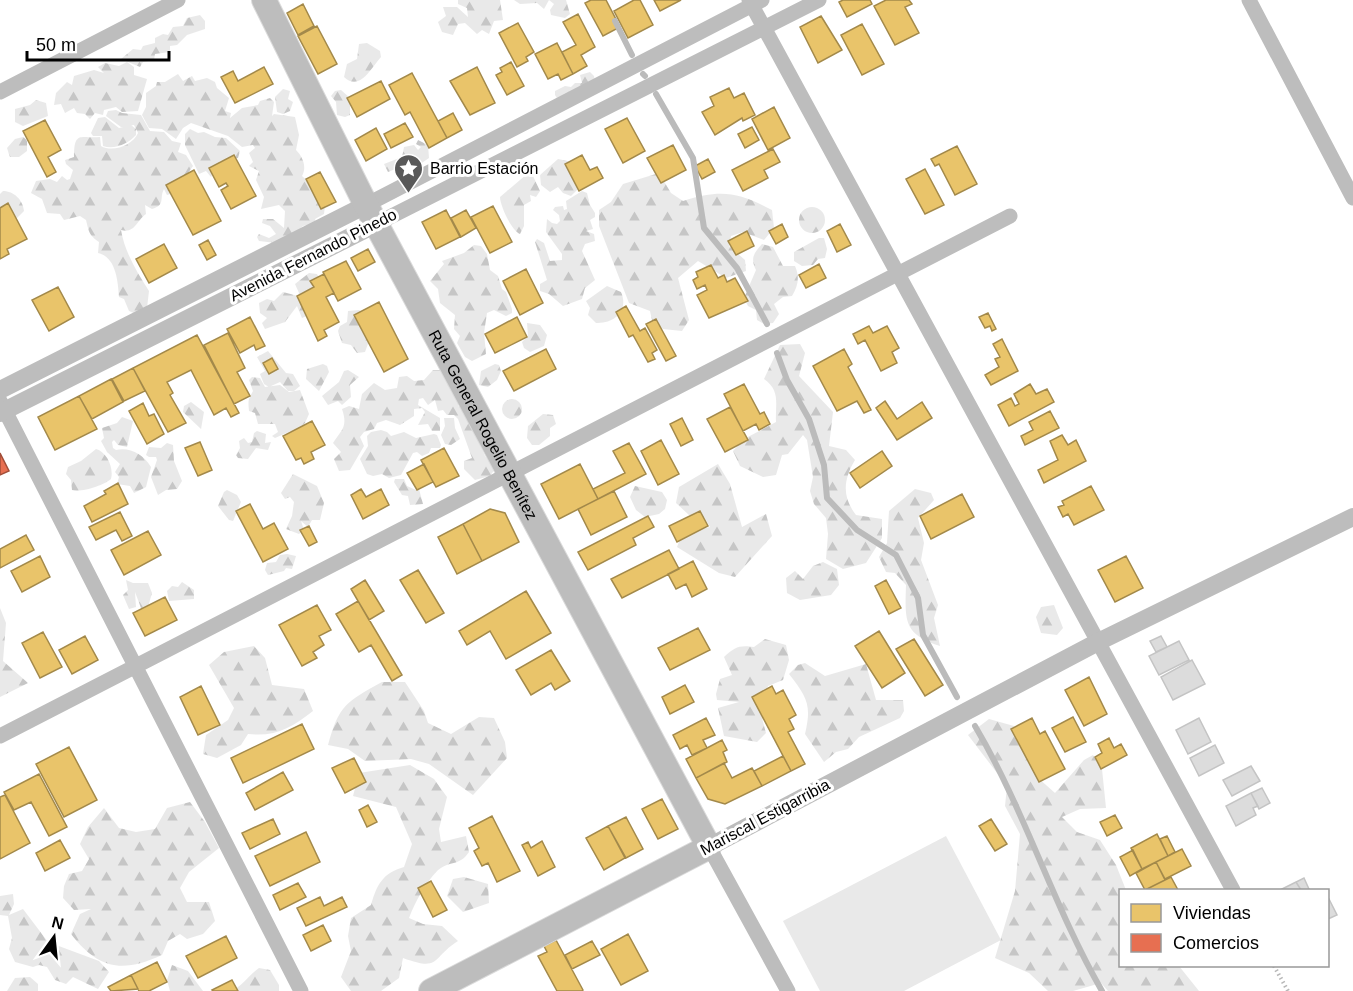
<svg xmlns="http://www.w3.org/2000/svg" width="1353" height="991" viewBox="0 0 1353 991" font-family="Helvetica,sans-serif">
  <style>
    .forest { fill: url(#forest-firs) }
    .pitch { fill: #e9e9e9 }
    .homes { fill: #e9c46a; stroke: #a3894a; stroke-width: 1.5 }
    .shops { fill: #e76f51; stroke: #a24e39; stroke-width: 1.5 }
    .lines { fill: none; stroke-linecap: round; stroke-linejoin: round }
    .stream { stroke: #bbb; stroke-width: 6 }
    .building { fill: #dcdcdc; stroke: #c4c4c4; stroke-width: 1.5 }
    .primary-casing { stroke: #dbdbdb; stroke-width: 26 }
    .path { stroke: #b8b8b8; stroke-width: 4; stroke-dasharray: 1.5 3; stroke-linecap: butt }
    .minor { stroke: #bdbdbd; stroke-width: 15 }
    .tertiary { stroke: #bdbdbd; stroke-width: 18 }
    .primary { stroke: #bdbdbd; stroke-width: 24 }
    .labels { text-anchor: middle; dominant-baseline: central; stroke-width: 6; stroke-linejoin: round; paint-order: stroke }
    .poi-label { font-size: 16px; fill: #000; stroke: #fff; text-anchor: start }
    .street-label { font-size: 16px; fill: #000; stroke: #fff }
  </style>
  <defs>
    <pattern id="forest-firs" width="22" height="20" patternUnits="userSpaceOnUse" patternTransform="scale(1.5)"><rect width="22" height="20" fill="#e9e9e9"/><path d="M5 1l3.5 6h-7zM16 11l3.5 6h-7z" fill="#c6c6c6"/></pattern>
  </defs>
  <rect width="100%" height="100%" fill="#fff"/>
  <!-- forest -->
  <path class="forest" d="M458,0h42l3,20 -9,1 -5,13 -7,-4 -5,4 -12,-11 -7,1 -5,11 -11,-3 -4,-10 8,-6 -3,-9h14l11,10 -1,-9 -9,-4z
    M514,0h52l4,14 -5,4 -14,-3 -1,-5 4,-6 -5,-4 -5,9 -7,-6 -17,1z
    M200,15l5,6v8l-18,6 -10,10 -7,1v6l-15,2 -1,6 -11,2 -3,5 -19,-8 12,-10 8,1 2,-4 12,-3v-5l8,-4 5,1 5,-8 10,-1 4,-8z
    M367,43l13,8 1,6c-10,11 -21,35 -37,20l3,-13 10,-5 2,-15z
    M127,62l7,5v8l13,4 -9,32 -16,1 -6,-5 -12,3 -1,5 -8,-2 -5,6 -5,-5 -8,-1 -3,-5 -9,5 -4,-9 -7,1 2,-12 11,-11 5,3 2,-9 20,-6 10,3 -6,-6 7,-4 14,3z
    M590,72l4,4 1,6 -38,16 -2,-3v-4l10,-5 6,1 4,-4h7l-2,-8z
    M178,74l5,7 9,-5 3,5 12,-3 8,4 2,6 12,10 -4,13 6,2 -1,5 12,-10 16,-3 2,-4 10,-3 4,4 -2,14 2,-2 21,3 4,18 -3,15c7,7 11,17 6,26l24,21 -2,17 -9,5 1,4 -13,3 -9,8 -18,9 -17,-2 -2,-4 2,-3 10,4 7,-4 -6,-8 -8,-3 1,-4h10l11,9 1,-17 -6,-6 -18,4 3,-12 -8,-17 3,-9 -10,-5 4,-4 -4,-9 6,-5 -2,-3 -11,2 -14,-11 -37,-13 -8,5 -7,11 -14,-10 -13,-1 -7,-13 4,-8v-14l10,-7 1,-4h8z
    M283,89l7,2 -2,8 5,3 -3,9 -7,3 -6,-2 -2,-15z
    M341,90l9,8v17l-5,2 -8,-2 -1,-13 -5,-6 4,-5z
    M36,100l10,3 2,13 -25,10 -8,-4v-13l15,-4z
    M116,110l6,3 19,2 9,16 14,1 8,9 9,2 -3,9 8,3 7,11 -19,27 -7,2 -3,-6c-5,9 2,16 -12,20l-7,-4 1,9c-9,6 -11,20 -25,16 4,23 16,42 28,61l-2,17 -11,6 -7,-3 -5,-12 -5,-2c-1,-16 -3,-40 -21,-44l1,-11c-10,-7 -10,-10 -13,-22l-6,-4 -16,4 -4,-6 -13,-1 -5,-14 -11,-6 5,-12 14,-2 7,3 5,-6 5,4 3,-1 3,-9 -7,-6 -1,-4 9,-3c0,-27 7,-18 26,-20l1,9c12,7 32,-1 37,-13l-4,-8 -13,2 -15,-11 2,-5z
    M105,117l14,11 12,-3 5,4v6c-8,9 -22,15 -33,11l-1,-10h-9l-2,-3 7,-15z
    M190,129l8,4 6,-1 11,5 11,1 14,13 -2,7 -18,3 -9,16 -5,-6 -7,3 -14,-29v-11z
    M23,137l4,3v11l-8,6h-9l-3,-9 8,-9z
    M418,140l10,5 1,13 -19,13 -1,6 -10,2 -1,-11 -10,4 -4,-8 18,-7 2,-10 10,-2 4,5 3,-3 -5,-3z
    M558,159l14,3 6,27 -7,7 -8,-3 -5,-6 -8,5 -9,-7 -1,-10z
    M659,173l12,20 12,8c38,-12 55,-9 89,9l2,18 -10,12 -21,-8 -12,4 -2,10 16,14 1,11 -20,7 -28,-17 -20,17 11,42 -7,11 -19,-2 -11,-9 -2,-9 -21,-8 -30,-77v-16l12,-8 12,-18z
    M527,174l6,2 7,15 -4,6 -6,-2 1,6 -7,4v21l-4,8c-9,-4 -20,-29 -20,-37z
    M3,191c11,0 20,9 21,20l-10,10 -14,-11v-16z
    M582,191l5,2 3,12 5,8v4l-5,3 3,9 -7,2 8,3 1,7 -10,3 -3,7 13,29 -10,8 -3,11 -19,7 -14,-12 -9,-3v-7l7,-4 -12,-38 2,-3 7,4 6,18 12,-1v-6l-16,-22 1,-13 5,4 5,1 3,-3 -1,-6 -6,-5 2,-3 8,-1 1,4 3,-1 -1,-8z
    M799 220a13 13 0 1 1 26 0a13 13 0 1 1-26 0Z
    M819,238h5l3,11 -2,9 -7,1 -5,6 -11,1 -8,-5v-9z
    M762,244l11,3 10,19h12c5,11 3,20 -3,30l-9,1 -9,7 5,10 -6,9 -9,1 -7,-4 -1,-10 -8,-4 -4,-8 12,-28c-6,-12 -2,-17 6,-26z
    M474,245l7,1 6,8 3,16 8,6 4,13 4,3 6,17v4l-6,3 -12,-6 -7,3 -3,20 2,21 -14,7 -7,-4 -8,-14 3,-7 -6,-7 1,-14 -15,-12 -2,-14 -8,-8 14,-17 -2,-3 22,-8z
    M309,273l8,1 2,4 -10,37 -7,3 -5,-12 -12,16 -20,7 -3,-6 5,-5 -7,-5 -1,-10 8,-4 7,2 9,-9 15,4 1,-3 -4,-9z
    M607,286l14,6c8,18 -6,32 -25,31l-8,-8 2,-7 -4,-7z
    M359,310l6,3 4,28 -4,11 -8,1 -6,-8 -9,-2 -4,-12 2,-5 7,-4 1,-11z
    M527,323l13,2 7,10 -3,11 -14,6 -6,-4 -2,-6 6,-6z
    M800,344l5,9 -6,23 34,36 -4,34 17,4 9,10c-12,20 -13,37 1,55l26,4v19l-16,25 -23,6 -17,-10 2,-25 -2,-16 -12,-14 -4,-13 3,-14 -6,-37 -4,-5 -15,19 -6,1 -6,20 -13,2 -23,-11 -7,-15 11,-12 32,-17c-1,-18 5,-31 -12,-43l16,-34z
    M268,351l18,22 7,1 7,12 -6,5h-6l-8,-9 -11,5 -5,-3 -4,-10 5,-3 -8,-14z
    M323,364l4,2 2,6 -10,19 -13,-12 1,-10z
    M495,364l4,1 2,6 -4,9 -9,7 -9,-2 2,-14z
    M348,370l11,7 -9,8 1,12 -9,8 -4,-4 -10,4 -6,-9 17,-14 5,-11z
    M433,370h9l16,22v14l6,3 21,47 10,13 -5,7 -15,4 -11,-11v-8l8,-3 -14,-39 -4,-4h-7l-4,-5 -5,1 -3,-11 -7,5 -5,-7 -4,1 -1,6 22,13v13h-8l-4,-7 -10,1 7,-13 -3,-4 -8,1v7l-14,9 -14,-5 -9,3 -3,6 -10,3 -4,5 4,9 -14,24 -11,1 -5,-12 7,-7 -8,-9c9,-14 15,-16 9,-34l7,-3 10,3 3,-15 12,-11 11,7 12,-2 2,-11 8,-1 7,5 10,-1z
    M252,377l8,1 5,9 15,-2 9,7 11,-2 9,24 -4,9 -10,10 -4,-2 -16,7 -3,-2 6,-4 -3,-8h-17l-3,-11 -6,-2c-1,-11 -1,-11 4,-20l-4,-11z
    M502 409a10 10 0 1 1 20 0a10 10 0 1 1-20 0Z
    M191,402l13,10 -3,17 -18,-17 1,-6z
    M543,414l10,1 3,9 -6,4v8l-11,9h-7l-5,-7 1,-12z
    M122,417l11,4 -6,26 -9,-2 -4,-5 -2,2 1,6 3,2c14,-3 27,4 35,17l-5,20 -12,6 -4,-7 -13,-2 2,-7 -4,-5 5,-8 -13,-12 -6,-11 3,-3 -2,-10 15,-5z
    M444,418h10l1,10 5,11 -9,6 -6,-1 -4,-9 4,-9z
    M381,430l6,2 4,4 13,-4 12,6 18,-4 3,1 4,10 -1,3h-9l-2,5 -7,3 -5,-4 -4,1 -12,22 -12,3 -7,-4 -9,2 -6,-2 -7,-15 8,-13 -1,-10 4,-4z
    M257,431l9,3 -1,9 6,-1 -3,8 -12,-2 -8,11 -10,-1 -2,-3 4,-7 -1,-7 5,-3 4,5 4,-1 2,-9z
    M167,443l6,2 1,16 8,20 -5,8 -11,1 -8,5 -7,-18 6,-17 -1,-3h-7l-3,-2 3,-8 12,1z
    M96,449c11,3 18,19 15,30 -7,6 -29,14 -39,11l-1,-10 -5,-6 2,-7 13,-6z
    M718,464l12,20 12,43 24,-13 6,22 -37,41 -16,-4 -42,-26 5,-13 28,-7 -6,-10 -15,-2 -13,-12 3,-16z
    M293,474l24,12 7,17 -4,17h-8l-4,7 -7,-6 3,9 -5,4 -13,-5 6,-13 2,-14 -4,-5 -5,2 -4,-6z
    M395,479h9l3,7 9,4 3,-1 4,15 -13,1 -2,-9 -6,-1 -8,-13z
    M635,486l27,6 5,8 -2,9 -6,5 -14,3 -9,-7 -6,-13z
    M915,489l16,4 3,7 -16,18 6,25 -3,17 17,45 -4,13 6,28c-37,-12 -35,-26 -34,-61l-11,-12 -9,-1 -7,-15 8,-14 2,-32z
    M227,490l10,5 4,7 -8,19 -4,-1 -11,-14 6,-14z
    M287,554l9,2 -4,13 -6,-1 -2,3 -16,4 -3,-5 2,-7 9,-1 4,-7z
    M823,562l14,7 2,16 -8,10 -31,5 -13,-7 -1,-15 9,-7 8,8 10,-13z
    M126,580l7,3h15l4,10 -4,14 -7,1 -6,-16 1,15 -7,2 -6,-14 5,-5z
    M182,582l12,8v9l-25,2 -2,-10 5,-5 6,1z
    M1054,605l9,23 -6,7 -16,-2 -5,-16 5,-10z
    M0,608l6,15 -3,38 25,22 -28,14z
    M765,639l21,6 3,15 -6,20 -15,6 -8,25 6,22 -9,9 -33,-6 -6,-28 21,-6 -22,-2 -1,-6 4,-15 12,-4 -8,-18c11,-10 15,-12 30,-10z
    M254,646l11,12 7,27 32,4 9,22c-22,17 -37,26 -65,23l-7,11 -24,13 -14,-4 3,-19 22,-15 6,-12 -25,-43 15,-13z
    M805,663l20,13 41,-12 10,36h27l1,11 -4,7 -41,19 -11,12 -12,3 -12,10 -19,-28c7,-29 2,-37 -16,-60l9,-9z
    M382,682h23l19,29 4,12 23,11 28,-17 15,1 11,24 2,16 -34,37 -44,-31 -18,-5 -46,2 -17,-12 -20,-4c11,-40 18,-43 54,-63z
    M989,719l25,7 23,51 18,16 29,-33 9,-5 9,14 4,39 -26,1 -18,8 15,15 23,8 16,25 10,25h-6v76h59l20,25h-91l-7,-8 -28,8h-25l-19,-18 -34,-15 20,-67 5,-57 -15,-28 2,-20 -39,-51z
    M410,765l24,14 13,18 -8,32 2,13 25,-6 3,16c-10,15 -20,8 -32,19 -12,13 -22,31 -28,47l14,6 19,2 16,15c-27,17 -17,31 -55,17l-4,20 -18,13h-30l-10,-14 10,-26 -3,-15 3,-18 20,-13c6,-21 12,-32 33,-38l8,-23 -16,-37 -43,-11 6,-23z
    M190,802l15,20 14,26 -30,24 -9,16 7,14h22l6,19 -12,13 -16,5 -7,-5 -12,7 -6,14c-39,18 -63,15 -91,-21l9,-20 11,-5 -17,1 -11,-12 1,-12 5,-12 13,-3 7,-12 -9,-15 8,-17 16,-19 15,20 17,4 19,-3 12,-21z
    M464,877l24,7 1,19 -26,9 -16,-16 6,-17z
    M13,894l1,10 -5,11 14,-6 25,33 51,19 10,11 -11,17 -25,-12 -7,7 -11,-4 -8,-13 -8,-2 -6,2 -18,-5 -6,-13 3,-11 -4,-22 -8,-1v-19z
    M172,965l16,6 15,20h-33l-3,-11z
    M259,968l11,2 9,15v6h-48c13,-6 17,-15 28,-23z
    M30,977l8,7v7h-31l8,-13z"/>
  <!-- pitch -->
  <path class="pitch" d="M946,836l55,104 -97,51h-84l-37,-70z"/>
  <!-- homes -->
  <path class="homes" d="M591,0h15l14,27 -17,9 -18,-33z
    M634,0h6l13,25 -25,13 -14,-27z
    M654,0h27l-21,11z
    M843,0h27l2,4 -25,13 -8,-15z
    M886,0h23l3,4 -7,3 14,26 -24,12 -21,-39z
    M303,4l11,22 -16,9 -11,-22z
    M578,14l17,33 -14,8 6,11 -14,8 -11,-22 14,-7 -13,-23z
    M821,16l21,34 -24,13 -18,-36z
    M518,23l16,29 -8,5 2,4 -11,6 -18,-34z
    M862,24l22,40 -22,11 -21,-40z
    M317,26l20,38 -19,10 -20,-38z
    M557,43l16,31 -12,6 -3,-6 -10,5 -13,-25z
    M511,62l13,24 -17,9 -11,-20 6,-3 -2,-4z
    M264,67l9,17 -38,19 -14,-26 12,-6 5,10z
    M477,67l18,36 -25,12 -20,-34z
    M412,73l35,65 -18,10 -19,-36 -5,3 -16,-30z
    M381,81l9,18 -33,18 -10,-19z
    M729,88l5,10 10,-5 11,22 -12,6 -1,-3 -27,17 -13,-23 12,-6 -4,-9z
    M774,107l16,31 -22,12 -16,-31z
    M453,113l9,17 -15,8 -9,-17z
    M627,118l18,33 -22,12 -18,-34z
    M45,120l16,30 -13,7 8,15 -9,5 -24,-46z
    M405,123l8,14 -22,11 -7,-14z
    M752,127l7,13 -14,8 -7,-14z
    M376,128l11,21 -21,12 -11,-21z
    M673,145l13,25 -25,13 -14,-25z
    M957,146l20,38 -22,11 -16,-31 -4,2 -4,-7z
    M773,149l7,13 -16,8 4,8 -25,13 -11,-21z
    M234,155l22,41 -25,13 -10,-19 7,-4 -2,-3 -7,4 -10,-19z
    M582,155l8,15 7,-3 6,11 -24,13 -14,-27z
    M708,159l7,13 -13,7 -7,-13z
    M925,169l19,36 -19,9 -19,-35z
    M194,170l27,51 -28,14 -27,-50z
    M320,172l16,30 -15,7 -15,-30z
    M8,203l19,36 -20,10 2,5 -9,5v-51z
    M493,206l19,36 -22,11 -19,-36z
    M446,210l14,27 -24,12 -14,-27z
    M466,210l10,18 -15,9 -10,-19z
    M782,224l6,13 -12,7 -7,-13z
    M840,224l11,21 -14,7 -10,-21z
    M747,231l7,15 -18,9 -8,-14z
    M208,240l8,15 -9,5 -8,-15z
    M164,244l13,24 -28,15 -13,-24z
    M368,249l7,13 -17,9 -7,-13z
    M346,261l15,28 -23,12 -15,-29z
    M819,264l7,14 -20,10 -7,-13z
    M711,265l7,13 6,-3 3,7 8,-4 13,23 -39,17 -12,-23 10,-5 -2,-5 -8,4 -4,-9 5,-3 -2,-5z
    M526,269l17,34 -23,12 -17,-34z
    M324,274l10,19 -8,4 13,25 -15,8 3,6 -9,5 -21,-45 17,-9 -4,-6z
    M58,287l16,30 -25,14 -17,-31z
    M379,302l29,57 -24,13 -30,-57z
    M626,306l14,25 5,-3 12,22 -5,3 3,6 -7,3 -15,-27 -4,2 -13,-25z
    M988,313l8,16 -4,2 -2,-5 -5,2 -6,-11z
    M250,317l15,29 -9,4 -2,-5 -14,8 -13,-24z
    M517,317l10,20 -32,16 -10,-19z
    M656,319l20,37 -10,5 -20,-37z
    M869,326l4,7 14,-7 12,22 -7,4 5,11 -16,8 -16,-31 -7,4 -5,-10z
    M228,333l17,35 -8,4 13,24 -16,8 -30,-59z
    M197,335l42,78 -8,4 -5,-9 -12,7 -23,-45 -24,12 6,11 -3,2 16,28 -18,9 -35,-64z
    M1002,339l16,32 -27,14 -6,-10 14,-8 -4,-8 5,-2 -7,-13z
    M546,349l10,20 -42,22 -11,-20z
    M844,349l8,15 -4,3 23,43 -7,3 -7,-12 -20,10 -24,-45z
    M272,358l6,11 -9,5 -6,-11z
    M133,368l12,23 -21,10 -12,-22z
    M111,379l12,23 -31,17 -13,-23z
    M744,384l16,30 4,-2 6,12 -11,6 -3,-6 -13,7 -19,-37z
    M1030,384l6,10 11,-5 7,13 -45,24 -11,-21 13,-7 4,8 4,-2 -5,-10z
    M79,396l18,33 -42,21 -17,-33z
    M885,401l12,18 25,-17 10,16 -35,22 -21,-32z
    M143,403l6,13 5,-2 10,20 -17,10 -18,-33z
    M730,407l18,33 -23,12 -18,-33z
    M1050,411l9,17 -34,17 -4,-9 12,-6 -4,-8z
    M682,418l11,22 -12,6 -11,-22z
    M312,421l13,24 -14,7 3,7 -10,5 -3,-6 -5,2 -13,-24z
    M1062,435l6,10 8,-5 10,21 -42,22 -6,-13 20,-10 -8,-19z
    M661,440l18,34 -21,11 -17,-34z
    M200,442l12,28 -14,6 -13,-28z
    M629,443l17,31 -48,25 -5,-10 32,-16 -12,-22z
    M444,448l15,28 -23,11 -15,-27z
    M882,451l10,15 -32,22 -10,-15z
    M424,464l9,18 -16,8 -10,-17z
    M580,464l18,35 -39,20 -18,-35z
    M118,483l10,21 -36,18 -8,-16 22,-12 -2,-3z
    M1091,486l13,24 -30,15 -6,-11 -5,3 -5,-10 6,-2 -2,-4z
    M361,489l5,8 15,-8 8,16 -26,14 -12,-24z
    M614,491l13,26 -36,18 -13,-26z
    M962,494l12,23 -43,22 -11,-23z
    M250,504l13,25 11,-6 14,26 -25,13 -27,-51z
    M490,509l15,4 14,29 -37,19 -19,-37z
    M700,511l8,15 -31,16 -8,-16z
    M120,512l12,24 -10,5 -6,-11 -20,10 -7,-13z
    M648,516l6,11 -21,11 3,7 -48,25 -10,-18z
    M463,524l19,37 -25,13 -19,-37z
    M309,526l8,16 -8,4 -9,-16z
    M148,531l13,24 -37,20 -13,-25z
    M26,535l8,15 -34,18v-19z
    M669,550l10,19 -57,29 -11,-19z
    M40,556l10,21 -28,15 -11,-21z
    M1126,556l17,32 -28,14 -17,-32z
    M693,561l14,28 -15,8 -6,-13 -10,5 -8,-15z
    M418,570l26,43 -18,10 -26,-43z
    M365,580l19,31 -15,9 -18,-31z
    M886,580l15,28 -12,6 -14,-28z
    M526,591l25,42 -45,26 -16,-28 -23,14 -8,-14z
    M165,597l12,23 -32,16 -12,-23z
    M358,601l44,74 -10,6 -21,-36 -12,7 -23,-38z
    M317,605l14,25 -12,6 5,9 -11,7 4,6 -15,8 -23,-41z
    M698,628l12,22 -40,20 -12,-22z
    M879,631l26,42 -23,15 -27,-42z
    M43,632l19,35 -22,11 -18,-35z
    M85,636l13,24 -26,14 -13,-24z
    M914,639l29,46 -18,11 -29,-47z
    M551,650l19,31 -15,9 -4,-7 -20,12 -15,-25z
    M1089,677l18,37 -23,12 -19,-36z
    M685,685l9,17 -24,12 -8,-17z
    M201,686l19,39 -22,10 -18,-38z
    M772,686l4,8 7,-4 13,25 -7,4 5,10 -6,3 17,32 -14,7 -39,-74z
    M1073,717l13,25 -21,10 -13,-24z
    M706,718l9,17 -12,5 4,8 -15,7 -5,-10 -7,4 -7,-14z
    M1032,718l8,16 5,-3 20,38 -26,13 -28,-53z
    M302,724l12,25 -71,34 -12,-25z
    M1109,738l5,10 7,-4 6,11 -26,14 -6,-12 7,-4 -4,-9z
    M722,740l5,10 -4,2 4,10 -31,16 -10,-19z
    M69,747l28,53 -33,17 -28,-53z
    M783,756l8,15 -29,15 -8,-15z
    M354,758l12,24 -21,11 -13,-25z
    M724,763l8,15 20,-10 10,18 -37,18 -17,-5 -12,-21z
    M283,772l10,18 -38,20 -9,-17z
    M39,774l28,53 -18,9 -18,-34 -17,8 -10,-18z
    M5,795l25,48 -30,16v-62z
    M662,799l16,30 -20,10 -16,-30z
    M368,805l9,17 -10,5 -8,-17z
    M1115,815l7,13 -15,8 -7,-14z
    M492,816l28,55 -23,11 -9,-19 -6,3 -8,-15 5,-3 -10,-20z
    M626,817l17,32 -17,9 -18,-32z
    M273,819l7,15 -30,15 -8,-16z
    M991,819l16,25 -12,7 -16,-25z
    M608,826l17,32 -21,12 -18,-32z
    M306,832l14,30 -50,24 -15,-30z
    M1157,834l11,22 -26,13 -11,-21z
    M1167,836l8,16 -7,4 -8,-17z
    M60,840l10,18 -25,13 -9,-18z
    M542,841l13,26 -17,9 -16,-31 6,-3 3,6z
    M1182,849l9,17 -26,13 -9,-17z
    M1133,850l9,19 -12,7 -10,-19z
    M1156,862l9,18 -20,10 -9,-17z
    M1171,877l7,13h-30l-1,-1z
    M431,881l16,29 -14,7 -15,-29z
    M298,883l8,14 -26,13 -7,-15z
    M320,897l4,9 18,-9 5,10 -41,19 -9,-18z
    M323,925l8,16 -20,10 -8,-16z
    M628,934l20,37 -27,14 -20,-36z
    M226,936l11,22 -39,20 -12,-22z
    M556,940l27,50 -1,1h-25l-19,-35 9,-4 -3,-6z
    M592,941l8,14 -28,14 -7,-14z
    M157,962l10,20 -18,9h-10l-8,-16z
    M131,975l7,14 -27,2 -3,-4z
    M232,980l6,11h-25l-1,-1z"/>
  <!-- shops -->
  <path class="shops" d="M0,453l9,18 -9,4z"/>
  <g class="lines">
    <!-- stream -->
    <path class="stream" d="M615,21l17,34
      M643,74l2,2
      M656,94l37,64 11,70 33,40 30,56
      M777,353l10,27 22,39 15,46 3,33 30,32 39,25 22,43 5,37 34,62
      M975,726c50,84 78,180 127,265"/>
  </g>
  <!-- building -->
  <path class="building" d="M1161,636l6,11 -11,5 -6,-11z
    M1179,641l10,19 -30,15 -10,-19z
    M1192,660l13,24 -32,16 -12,-23z
    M1199,718l12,24 -23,12 -12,-24z
    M1215,745l9,18 -25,13 -9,-18z
    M1251,766l9,15 -28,15 -9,-16z
    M1262,788l8,15 -11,6 -8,-16z
    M1251,793l7,13 -5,2 3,7 -20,11 -10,-20z
    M1304,878l5,11 1,1h-9l-5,-8z
    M1296,882l5,8h-21z
    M1329,899l8,16 -9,4v-19z"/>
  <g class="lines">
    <defs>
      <g id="primary">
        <path id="s1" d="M264,0l102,205 343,642 -278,144"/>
      </g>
    </defs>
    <!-- primary casing -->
    <use href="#primary" class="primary-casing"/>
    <!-- path -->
    <path class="path" d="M1274,966l14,25"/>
    <!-- minor -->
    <path class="minor" d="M749,0l484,890
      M1249,0l104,198
      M0,92l178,-92
      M366,205l396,-205
      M376,224l443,-224
      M0,401l301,590
      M0,736l1010,-520
      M709,847l79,144"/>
    <!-- tertiary -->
    <path class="tertiary" d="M0,390l366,-185
      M0,413l376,-189
      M709,847l389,-205 255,-125"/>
    <!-- primary -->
    <use href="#primary" class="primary"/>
  </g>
  <!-- icons -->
  <defs>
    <symbol id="sight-pin" viewBox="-11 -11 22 30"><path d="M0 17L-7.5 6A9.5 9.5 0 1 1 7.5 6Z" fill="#595959" stroke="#fff"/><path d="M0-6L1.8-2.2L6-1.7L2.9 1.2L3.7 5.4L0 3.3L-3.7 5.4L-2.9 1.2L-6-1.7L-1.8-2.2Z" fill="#fff"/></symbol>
  </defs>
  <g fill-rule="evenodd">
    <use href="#sight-pin" x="392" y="152" width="33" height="45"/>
  </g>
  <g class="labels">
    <!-- poi labels -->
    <g class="poi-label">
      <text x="430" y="168">Barrio Estación</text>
    </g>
    <!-- street labels -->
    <g class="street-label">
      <text transform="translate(313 255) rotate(-27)">Avenida Fernando Pinedo</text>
      <text stroke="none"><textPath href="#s1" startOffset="478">Ruta General Rogelio Benítez</textPath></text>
      <text transform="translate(765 817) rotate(-28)">Mariscal Estigarribia</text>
    </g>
  </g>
  <!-- legend -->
  <rect x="1119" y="889" width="210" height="78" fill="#ffffff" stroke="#999999" stroke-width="1.5"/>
  <rect x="1131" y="904" width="30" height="18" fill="#e9c46a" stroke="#999999" stroke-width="1.5"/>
  <text x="1173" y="919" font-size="18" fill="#000000">Viviendas</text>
  <rect x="1131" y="934" width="30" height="18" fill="#e76f51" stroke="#999999" stroke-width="1.5"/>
  <text x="1173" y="949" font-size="18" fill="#000000">Comercios</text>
  <!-- north arrow -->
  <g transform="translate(54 937) rotate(15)" stroke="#ffffff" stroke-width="4.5" paint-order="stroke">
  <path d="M0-4.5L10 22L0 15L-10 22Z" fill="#000000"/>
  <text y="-9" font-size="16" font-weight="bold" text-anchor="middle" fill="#000000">N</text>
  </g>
  <!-- scale -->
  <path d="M27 51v9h142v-9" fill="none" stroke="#000000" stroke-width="3"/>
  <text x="36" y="51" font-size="18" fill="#000000" stroke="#ffffff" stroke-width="4.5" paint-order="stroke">50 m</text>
</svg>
